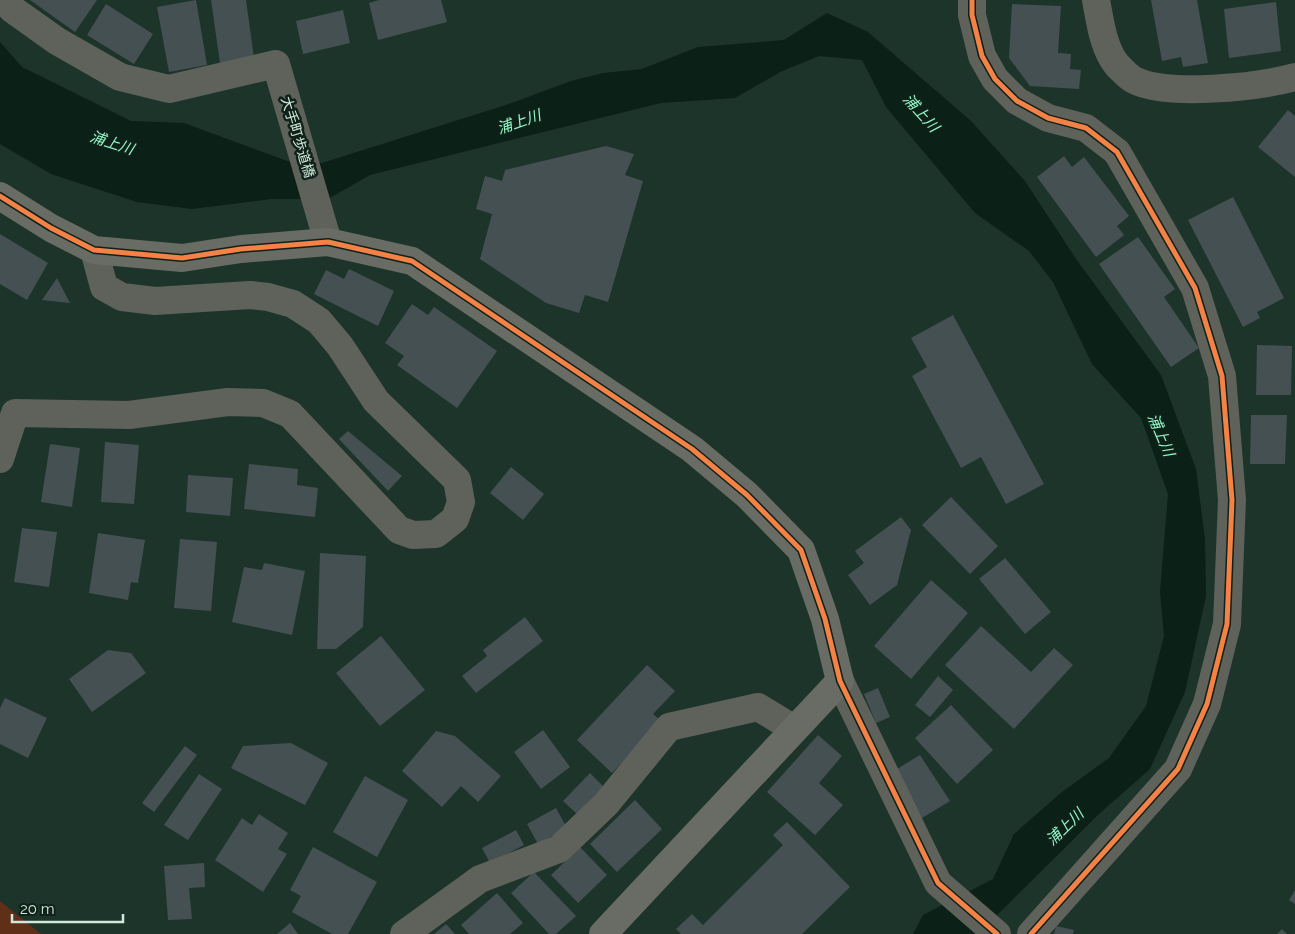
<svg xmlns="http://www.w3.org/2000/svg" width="1295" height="934" viewBox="0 0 1295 934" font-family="Raleway,'Noto Sans JP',sans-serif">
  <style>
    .green { fill: #5f2f18 }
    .water { fill: #0b2017 }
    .building { fill: #455053 }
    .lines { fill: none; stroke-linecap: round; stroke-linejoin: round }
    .street { stroke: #5e625b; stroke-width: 28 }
    .secondary { stroke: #696c64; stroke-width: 28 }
    .cycleway-casing { stroke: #0f2118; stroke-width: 8 }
    .cycleway { stroke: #f48246; stroke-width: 5 }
    .labels { text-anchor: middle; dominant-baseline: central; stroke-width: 5; stroke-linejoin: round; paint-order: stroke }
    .street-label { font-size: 14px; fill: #d1e8dc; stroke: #0f2118 }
    .water-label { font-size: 15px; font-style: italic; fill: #94fac9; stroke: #0f2118 }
  </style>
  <rect width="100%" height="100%" fill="#1c342a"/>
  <!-- green -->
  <path class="green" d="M0,901l41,33h-41z"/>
  <!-- water -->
  <path class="water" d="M827,13l41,19 103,89 54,60 51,78 85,116 35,94 9,70 1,57 -21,96 -35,77 -50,44 -122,121h-65l10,-19 70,-36 21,-45 48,-42 47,-34 37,-52 18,-70 -4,-44 8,-98 -27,-76 -49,-54 -39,-82 -24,-31 -54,-38 -89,-106 -24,-47 -43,-4 -39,16 -45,26 -74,5 -291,72 -42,24h-56l-80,10 -55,-7 -86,-28 -51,-30v-102l22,25 109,54 53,2 103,38 35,2 187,-59 62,-23 32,-8 39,-4 56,-22 86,-7z"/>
  <!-- building -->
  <path class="building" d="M30,0h67l-22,32z
    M196,0l11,65 -38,7 -12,-65z
    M211,0h35l8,58 -34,5z
    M379,0h62l6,22 -69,18 -9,-37z
    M1151,0h46l11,63 -25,4 -2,-10 -19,4z
    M1276,2l5,49 -52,7 -5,-49z
    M106,4l47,30 -19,30 -47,-29z
    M1012,4l49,2 -3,47 13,1 -1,15 11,1 -2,19 -49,-3 -21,-28z
    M343,10l7,33 -47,11 -7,-33z
    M1288,110l7,6v61l-37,-30z
    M606,146l28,8 -9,21 18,6 -35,121 -23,-7 -6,18 -33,-10 -66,-44 12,-45 -16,-5 9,-33 17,5 3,-11z
    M1064,156l8,11 12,-10 45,59 -12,10 7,9 -28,22 -59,-80z
    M1233,197l51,101 -27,14 3,6 -17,9 -55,-107z
    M0,234l48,29 -21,37 -27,-16z
    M1138,237l37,52 -11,8 35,51 -28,19 -72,-103z
    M349,269l45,22 -16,35 -64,-32 12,-24 18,9z
    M57,278l13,25 -28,-3z
    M412,304l16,11 6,-8 63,44 -40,57 -60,-43 7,-9 -19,-13z
    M953,315l91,169 -38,20 -25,-47 -20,11 -49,-92 15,-9 -16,-29z
    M1257,345l35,1 -1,49h-35z
    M1251,415h36l-2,49h-35z
    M348,431l54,45 -14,15 -49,-52z
    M105,442l34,3 -5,59 -33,-2z
    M50,444l30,4 -8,59 -31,-5z
    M249,464l49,5 -1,16 21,3 -3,29 -71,-8z
    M511,467l33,27 -21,26 -33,-27z
    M188,475l45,3 -3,38 -44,-4z
    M951,497l47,49 -28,28 -48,-49z
    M901,517l10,13 -14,55 -27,20 -22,-30 16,-12 -9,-12z
    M22,528l35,4 -8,55 -35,-5z
    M98,533l47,7 -7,43 -7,-1 -3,18 -39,-7z
    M180,539l37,3 -6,69 -37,-3z
    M320,553l46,3 -3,71 -27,22h-19z
    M1005,558l46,54 -26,22 -46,-55z
    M264,563l41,8 -13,64 -60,-13 12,-55 18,3z
    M931,580l37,33 -57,66 -37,-33z
    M525,617l18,24 -67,52 -14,-17 25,-20 -4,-6z
    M981,626l50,46 23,-24 19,17 -59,64 -69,-64z
    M381,636l44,54 -45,36 -44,-53z
    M108,650l23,3 15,20 -54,39 -23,-33z
    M647,665l28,26 -22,23 8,7 -49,52 -35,-33z
    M938,676l15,14 -23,27 -15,-12z
    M878,688l12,29 -14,6 -12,-29z
    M5,698l42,20 -19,40 -28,-14v-36z
    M951,705l42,45 -36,34 -42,-46z
    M543,730l27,37 -29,22 -27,-37z
    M436,731l19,5 46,40 -23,26 -17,-16 -19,21 -40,-36z
    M818,735l24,21 -23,27 24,22 -28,30 -48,-43z
    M291,743l37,20 -23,42 -74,-37 12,-22z
    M185,746l12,9 -43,57 -12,-9z
    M920,755l30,46 -28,17 -30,-46z
    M590,773l14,14 -27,27 -14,-13z
    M199,774l23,15 -34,51 -24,-15z
    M365,776l43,24 -31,57 -44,-25z
    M635,800l27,29 -45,43 -27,-28z
    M556,808l11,20 -29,16 -11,-20z
    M259,814l29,19 -10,16 9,5 -24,38 -48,-32 27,-42 10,7z
    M787,822l63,65 -48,47h-121l-5,-5 16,-15 11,11 80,-80 -10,-10z
    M516,830l8,15 -34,18 -8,-15z
    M313,847l64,35 -29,52h-16l-40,-22 9,-16 -11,-6z
    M580,847l27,28 -29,28 -27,-28z
    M204,863l1,24 -16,1 3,31 -24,1 -4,-54z
    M534,872l42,44 -20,18h-7l-38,-41z
    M1295,890v14l-6,-4z
    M497,893l26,30 -13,11h-41l-8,-9z
    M290,923l8,11h-21z
    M446,924l9,10h-21z
    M1056,926l18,4 -1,4h-19z
    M1282,929l5,5h-10z"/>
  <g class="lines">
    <!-- street -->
    <path class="street" d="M4,0l8,9 45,32 63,36 49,12 107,-25 52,178
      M972,0v15l10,41 13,23 22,22 31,17 38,10 31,24 78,136 27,88 10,124 -5,124 -20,80 -29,65 -147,165
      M1096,0c4,21 7,48 21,65 4,4 11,12 17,15 33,17 125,7 161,-3
      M0,459l15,-46 114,2 99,-13 35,1 27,11 109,116 14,5 23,-1 19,-15 6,-17 -4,-22 -81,-79 -36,-55 -21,-25 -26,-17 -25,-7 -18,-2 -95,6 -33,-4 -18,-10 -10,-37
      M840,681l98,202 59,51
      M404,934l76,-55 79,-30 47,-45 63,-77 89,-20 36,22"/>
    <!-- secondary -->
    <path class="secondary" d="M0,196l51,32 43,22 88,8 59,-9 87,-7 84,19 280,188 55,46 54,55 24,69 15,62 -237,253"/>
    <defs>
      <path id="cycleway" d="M972,0v15l10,41 13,23 22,22 31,17 38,10 31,24 78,136 27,88 10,124 -5,124 -20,80 -29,65 -147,165
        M0,196l51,32 43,22 88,8 59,-9 87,-7 84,19 280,188 55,46 54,55 24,69 15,62 98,202 59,51"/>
    </defs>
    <!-- cycleway casing -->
    <use href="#cycleway" class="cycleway-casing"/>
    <!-- cycleway -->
    <use href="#cycleway" class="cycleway"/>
  </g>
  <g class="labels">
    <!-- street labels -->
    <g class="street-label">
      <text transform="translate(298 137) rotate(73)">大手町歩道橋</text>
    </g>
    <!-- water labels -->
    <g class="water-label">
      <text transform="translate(921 113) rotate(48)">浦上川</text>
      <text transform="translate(519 122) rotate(-19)">浦上川</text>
      <text transform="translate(112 143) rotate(18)">浦上川</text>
      <text transform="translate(1161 435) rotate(67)">浦上川</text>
      <text transform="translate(1065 827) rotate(-44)">浦上川</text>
    </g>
  </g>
  <!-- scale -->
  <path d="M12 914v8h111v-8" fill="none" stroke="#d1e8dc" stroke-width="2.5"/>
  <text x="20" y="914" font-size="15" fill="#d1e8dc" stroke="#0f2118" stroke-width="4" paint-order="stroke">20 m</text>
</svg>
